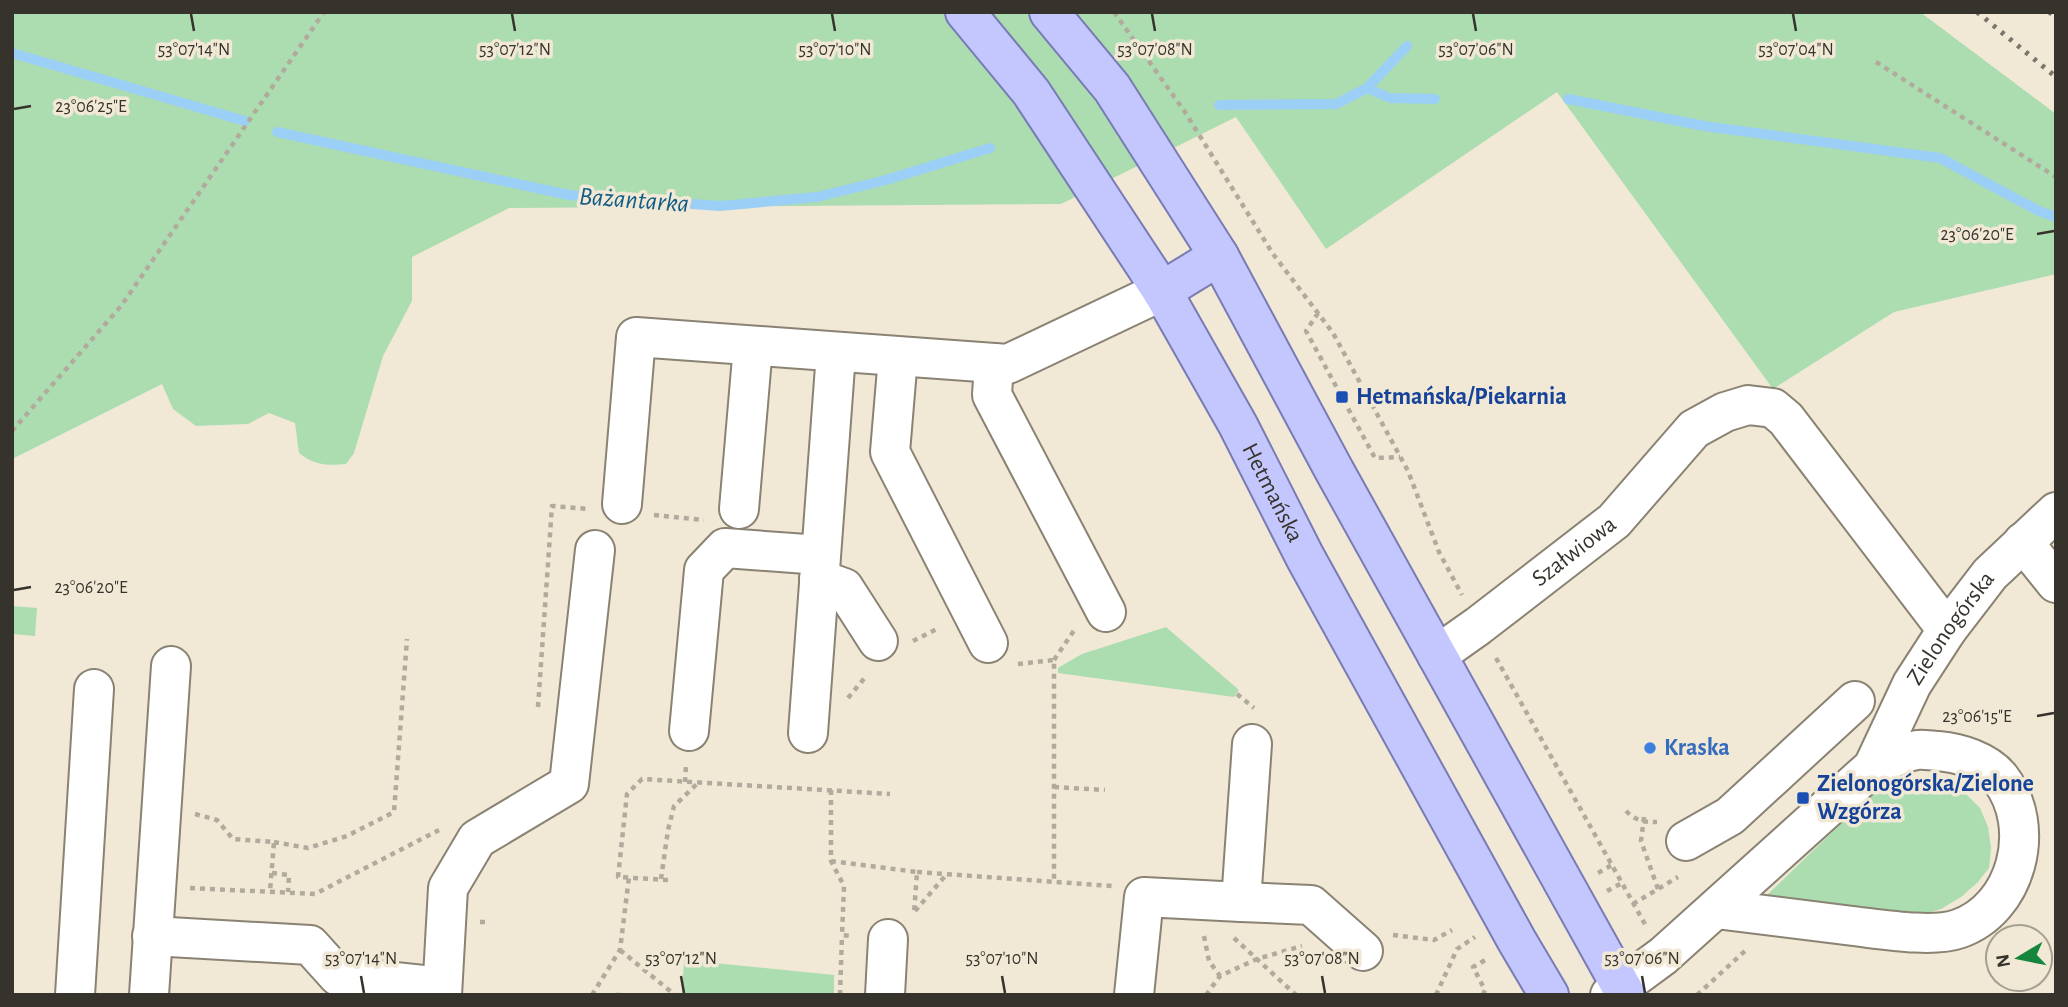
<svg xmlns="http://www.w3.org/2000/svg" width="2068" height="1007" viewBox="0 0 2068 1007" font-family="'Alegreya Sans',sans-serif">
  <style>
    .green { fill: #abddb1 }
    .lines { fill: none; stroke-linecap: round; stroke-linejoin: round }
    .stream { stroke: #9ccff5; stroke-width: 10 }
    .minor-casing { stroke: #8a8272; stroke-width: 42 }
    .major-casing { stroke: #787bb4; stroke-width: 42 }
    .path { stroke: #b2ab9d; stroke-width: 4.5; stroke-dasharray: 5 5; stroke-linecap: butt }
    .minor { stroke: #fff; stroke-width: 38 }
    .major { stroke: #c4c7fe; stroke-width: 38 }
    .rail { stroke: #7a756a; stroke-width: 5; stroke-dasharray: 3.5 7; stroke-linecap: butt }
    .ticks { fill: none; stroke: #36332c; stroke-width: 2.5 }
    .transit-dot { fill: #1a4fb4; stroke: #f1e8d6; stroke-width: 2.5 }
    .shop-dot { fill: #3f7fe0; stroke: #f1e8d6; stroke-width: 2.5 }
    .labels { text-anchor: middle; dominant-baseline: central; stroke-width: 7; stroke-linejoin: round; paint-order: stroke }
    .transit-label { font-size: 24px; font-weight: bold; fill: #164399; stroke: #f1e8d6; text-anchor: start }
    .street-label { font-size: 24px; fill: #36332c; stroke: #f1e8d6 }
    .shop-label { font-size: 24px; font-weight: bold; fill: #366cbe; stroke: #f1e8d6; text-anchor: start }
    .water-label { font-size: 26px; font-style: italic; fill: #105c87; stroke: #f1e8d6 }
    .ticks-label { font-size: 18px; text-anchor: middle; fill: #36332c; stroke: #f1e8d6; stroke-width: 7; stroke-linejoin: round; paint-order: stroke }
  </style>
  <rect width="100%" height="100%" fill="#f1e8d6"/>
  <!-- green -->
  <path class="green" d="M12,12h1908l136,102v160l-162,38 -121,77 -216,-297 -231,157 -90,-132 -175,87 -552,4 -97,49v44l-29,55 -29,97 -8,11c-19,2 -32,1 -47,-11l-4,-30 -26,-10 -21,11 -52,2 -23,-17 -11,-25 -150,75z
    M12,606l25,2 -2,28 -23,-2z
    M1166,627l73,63 -5,7 -176,-24v-5l24,-14z
    M1915,776l29,5 20,11 16,16 8,19 3,21 -2,20 -11,14 -17,15 -20,12 -30,9 -144,-23 116,-112z
    M684,960l150,15v20h-152z"/>
  <g class="lines">
    <!-- stream -->
    <path class="stream" d="M12,53l233,68
      M1367,88l23,10 45,1
      M1568,99l136,27 236,32 99,53 17,6
      M1219,105l117,-1 31,-16 40,-42
      M277,132l292,63 151,11 97,-9 69,-17 104,-32"/>
    <defs>
      <g id="minor">
        <path d="M898,357l-8,95 98,191"/>
        <path d="M994,363l-2,32 114,217"/>
        <path d="M622,504l14,-167 372,27 154,-73"/>
        <path d="M739,509l14,-163"/>
        <path d="M2023,542l33,41"/>
        <path d="M819,579l25,9 34,53"/>
        <path id="s1" d="M1437,655l41,-29 136,-105 80,-92 31,-17 23,-7 25,3 13,11 161,211"/>
        <path d="M689,731l15,-161 21,-22 95,7"/>
        <path d="M808,733l28,-380"/>
        <path d="M1686,841l44,-25 125,-115"/>
        <path d="M1241,902l70,3 52,46"/>
        <path d="M1716,909c45,6 91,11 137,17 27,3 79,12 105,3 59,-20 80,-102 42,-151 -14,-17 -40,-25 -62,-27 -6,0 -14,-2 -21,-1 -14,2 -30,11 -44,17"/>
        <path d="M152,936l158,9 28,31 104,11"/>
        <path d="M75,995l19,-306"/>
        <path d="M149,995l22,-329"/>
        <path d="M442,995l6,-107 29,-49 92,-55 26,-234"/>
        <path d="M885,995l3,-56"/>
        <path d="M1134,995l10,-98 97,5 11,-158"/>
        <path id="s2" d="M1610,995l53,-39 210,-189 39,-83 35,-54 43,-56 66,-62"/>
      </g>
      <g id="major">
        <path id="s3" d="M965,12l66,80 131,199 76,134 67,132 212,384 32,54"/>
        <path d="M1049,12l63,76 107,168 115,214 292,525"/>
        <path d="M1162,291l57,-35"/>
      </g>
    </defs>
    <!-- minor casing -->
    <use href="#minor" class="minor-casing"/>
    <!-- major casing -->
    <use href="#major" class="major-casing"/>
    <!-- path -->
    <path class="path" d="M1114,12l71,100 88,142 60,79 75,138 31,81 23,43
      M1876,62l180,115
      M1318,313l-12,18 69,127 25,-1
      M12,431l109,-125 203,-294
      M654,515l50,5
      M913,641l26,-13
      M1496,658l150,268
      M1054,660l21,-31
      M1018,664l36,-4v221
      M1237,694l17,14
      M848,698l19,-23
      M538,707l14,-201 37,3
      M685,782l1,-17
      M1054,787l51,3
      M831,790v71l13,25 -2,49 10,1
      M1626,811c10,10 18,11 31,11
      M195,814l22,6 16,19 41,3 -4,49
      M1644,817l-3,24 17,48
      M274,842l34,6 39,-12 47,-24 13,-173
      M831,861l86,11 -3,42
      M917,872l195,14
      M272,873l17,2 -1,17
      M1598,873l14,-8
      M661,879l7,-49 6,-24 24,-23
      M668,880l-50,-3 9,-83 15,-15 248,15
      M190,888l125,6 124,-64
      M1607,891l15,-8
      M1633,904l45,-27
      M915,911l31,-36
      M480,922h10
      M1393,935l41,5 18,-10
      M1204,936l5,25 11,15
      M1234,938l62,57
      M620,950l55,45
      M592,995l28,-45 9,-73
      M616,995h9
      M840,995l2,-60
      M1206,995l14,-19 37,-17 45,-13
      M1436,995l21,-46 18,-12
      M1483,995l2,-5 -12,-23 14,-8
      M1697,995l49,-45"/>
    <!-- minor -->
    <use href="#minor" class="minor"/>
    <!-- major -->
    <use href="#major" class="major"/>
    <!-- rail -->
    <path class="rail" d="M1977,12l79,65
      M2049,12l7,5"/>
  </g>
  <!-- ticks -->
  <path class="ticks" d="M191,14l3,17M512,14l3,17M832,14l3,17M1152,14l3,17M1473,14l3,17M1793,14l3,17M14,109l17,-3M2037,234l17,-3M14,590l17,-3M2037,716l17,-3M361,976l3,17M681,976l3,17M1002,976l3,17M1322,976l3,17M1642,976l3,17"/>
  <!-- markers -->
  <g class="transit-dot">
    <rect x="1335" y="390" width="14" height="14" rx="3.5"/>
    <rect x="1796" y="791" width="14" height="14" rx="3.5"/>
  </g>
  <circle class="shop-dot" cx="1650" cy="748" r="7"/>
  <g class="labels">
    <!-- transit labels -->
    <g class="transit-label">
      <text x="1356" y="397">Hetmańska/Piekarnia</text>
      <text x="1817" y="784">Zielonogórska/Zielone<tspan x="1817" dy="28">Wzgórza</tspan></text>
    </g>
    <!-- street labels -->
    <g class="street-label">
      <text stroke="none"><textPath href="#s3" startOffset="572">Hetmańska</textPath></text>
      <text stroke="none"><textPath href="#s1" startOffset="172">Szałwiowa</textPath></text>
      <text stroke="none"><textPath href="#s2" startOffset="508">Zielonogórska</textPath></text>
    </g>
    <!-- shop labels -->
    <g class="shop-label">
      <text x="1664" y="748">Kraska</text>
    </g>
    <!-- water labels -->
    <g class="water-label">
      <text transform="translate(634 200) rotate(4)">Bażantarka</text>
    </g>
  </g>
  <g class="ticks-label">
    <text x="194" y="55">53°07'14"N</text>
    <text x="515" y="55">53°07'12"N</text>
    <text x="835" y="55">53°07'10"N</text>
    <text x="1155" y="55">53°07'08"N</text>
    <text x="1476" y="55">53°07'06"N</text>
    <text x="1796" y="55">53°07'04"N</text>
    <text x="91" y="112">23°06'25"E</text>
    <text x="1977" y="240">23°06'20"E</text>
    <text x="91" y="593">23°06'20"E</text>
    <text x="1977" y="722">23°06'15"E</text>
    <text x="361" y="964">53°07'14"N</text>
    <text x="681" y="964">53°07'12"N</text>
    <text x="1002" y="964">53°07'10"N</text>
    <text x="1322" y="964">53°07'08"N</text>
    <text x="1642" y="964">53°07'06"N</text>
  </g>
  <!-- border -->
  <rect width="2068" height="1007" fill="none" stroke="#36332c" stroke-width="28"/>
  <!-- north arrow -->
  <g transform="translate(2019 958) rotate(260)"><circle r="33" fill="#f1e8d6" stroke="#a6a092" stroke-width="2"/>
  <path d="M0-5L12 26L0 18L-12 26Z" fill="#16863e"/>
  <text y="-10" font-size="19" font-weight="bold" text-anchor="middle" fill="#36332c">N</text>
  </g>
</svg>
